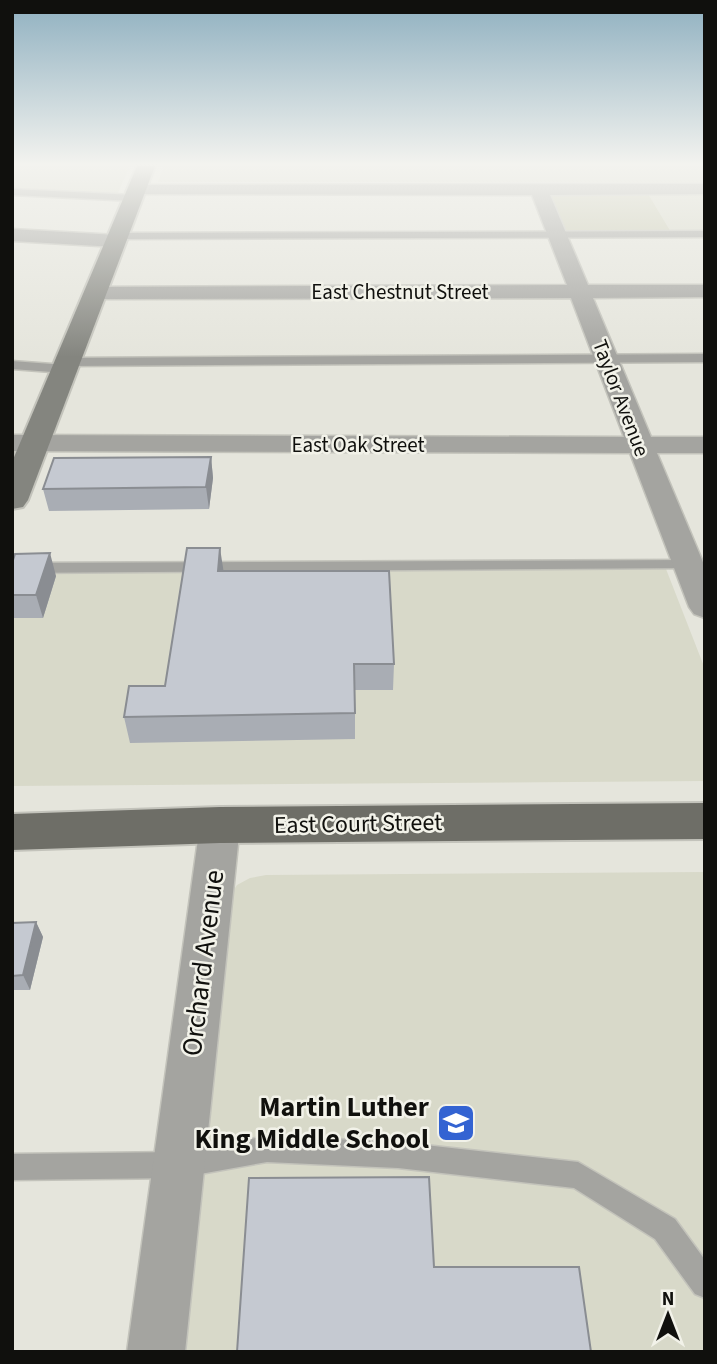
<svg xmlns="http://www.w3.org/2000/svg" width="717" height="1364" viewBox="0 0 717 1364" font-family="'Source Sans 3',sans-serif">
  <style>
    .built { fill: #d8d9c9 }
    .green { fill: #c9cab1 }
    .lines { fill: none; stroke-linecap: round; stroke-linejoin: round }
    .service-casing { stroke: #c3c3bb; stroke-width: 3 }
    .minor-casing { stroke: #c3c3bb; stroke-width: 3 }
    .secondary-casing { stroke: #c3c3bb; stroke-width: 4 }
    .primary-casing { stroke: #c3c3bb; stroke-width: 4 }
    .service { fill: #a4a4a0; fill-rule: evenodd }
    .minor { fill: #a4a4a0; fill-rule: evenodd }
    .secondary { fill: #84857f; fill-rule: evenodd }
    .primary { fill: #6e6e67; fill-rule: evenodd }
    .wall { fill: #a9adb4 }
    .shaded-wall { fill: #8a8d92 }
    .building { fill: #c5c9d1; stroke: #8a8d92; stroke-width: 2 }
    .labels { text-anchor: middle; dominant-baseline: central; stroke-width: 5; stroke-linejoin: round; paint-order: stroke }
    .far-street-label { font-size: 21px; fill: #10100d; stroke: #f2f2e9 }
    .street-label { font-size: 24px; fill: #10100d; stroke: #f2f2e9 }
    .near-street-label { font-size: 28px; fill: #10100d; stroke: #f2f2e9 }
    .near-poi-label { font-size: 28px; font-weight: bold; fill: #10100d; stroke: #f2f2e9; text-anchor: end }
  </style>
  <rect width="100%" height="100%" fill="#e5e5dc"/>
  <!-- built -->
  <path class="built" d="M12,166h118l-13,29 -105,-4z
    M164,166h541v16h-547z
    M647,192h58v40h-34z
    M666,569l39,100v112l-693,5v-213z
    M705,872v480h-519l44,-457 7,-10 13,-7 16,-3z"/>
  <!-- green -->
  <path class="green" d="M647,192l24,40h-106l-15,-35 1,-2z"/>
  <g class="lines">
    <defs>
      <path id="service" d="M12,189l122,6 4,3 -4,3 -122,-6z
        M705,231v6l-587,2 -5,-3 5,-3z
        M705,354v8l-637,4 -6,-4 6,-4z
        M12,361l53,4 6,4 -6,4 -53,-4z
        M688,560l8,5 -3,3 -681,5v-10z
        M267,1136l131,6 180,20 97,57 30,41v38l-10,-4 -40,-55 -81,-51 -176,-20 -131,-6 -89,16 -166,2v-26l166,-2z"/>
      <path id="minor" d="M705,184v10l-155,1 38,90h117v12l-112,1 58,139h54v16h-48l48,114v51l-11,-4 -5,-7 -59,-154 -618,-2v-16l612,2 -53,-139 -476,1 -8,-1 -3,-5 3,-5 8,-1 472,-2 -35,-90 -401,-1 -3,-4 3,-4 6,-1z
        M12,229l104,6 10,6 -10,6 -104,-6z
        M220,809l14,5 6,11 -55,527h-58l73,-527 6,-11z"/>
      <path id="secondary" d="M137,166h18l-127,334 -5,7 -11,2v-47z"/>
      <path id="primary" d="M705,803v36l-485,4 -208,7v-36l208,-7z"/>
    </defs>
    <!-- service casing -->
    <use href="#service" class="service-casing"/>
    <!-- minor casing -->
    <use href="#minor" class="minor-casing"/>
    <!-- secondary casing -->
    <use href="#secondary" class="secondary-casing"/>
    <!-- primary casing -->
    <use href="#primary" class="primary-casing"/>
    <!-- service -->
    <use href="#service" class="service"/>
    <!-- minor -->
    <use href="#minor" class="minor"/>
    <!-- secondary -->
    <use href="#secondary" class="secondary"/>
    <!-- primary -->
    <use href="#primary" class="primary"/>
  </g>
  <!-- wall -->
  <path class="wall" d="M211,457l2,21 -4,31 -160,2 -6,-22z
    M12,563l44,13 -13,42h-31z
    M223,571l171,93 -1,26h-38v49l-225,4 -6,-26 41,-31z
    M36,922l7,15 -13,53h-18v-67z"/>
  <!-- shaded-wall -->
  <path class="shaded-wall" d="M211,457l2,21 -4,31 -3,-22z
    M220,548l4,26 -6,-3z
    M50,553l6,23 -13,42 -7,-23z
    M36,922l7,15 -13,53 -7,-15z"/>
  <!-- building -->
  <path class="building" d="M211,457l-5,30 -163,2 11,-31z
    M187,548h33l-2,23h171l5,93h-40l1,49 -231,4 5,-31h36z
    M50,553l-14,42h-24v-32l3,-9z
    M36,922l-13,53 -11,1v-53z
    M429,1177l5,90h145l12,85h-354l12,-174z"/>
  <!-- sky -->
  <linearGradient id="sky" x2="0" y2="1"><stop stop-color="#8fb0c0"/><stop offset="0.46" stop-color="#f3f3ef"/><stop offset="1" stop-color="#f3f3ef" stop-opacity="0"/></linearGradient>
  <rect width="717" height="357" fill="url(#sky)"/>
  <!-- icons -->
  <defs>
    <symbol id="school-square" viewBox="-11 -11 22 22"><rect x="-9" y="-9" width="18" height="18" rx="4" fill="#3363d2" stroke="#f2f2e9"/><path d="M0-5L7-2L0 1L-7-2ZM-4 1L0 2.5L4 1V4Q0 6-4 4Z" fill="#fff"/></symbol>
  </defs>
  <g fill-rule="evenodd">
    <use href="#school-square" x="434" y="1101" width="44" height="44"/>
  </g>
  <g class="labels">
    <!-- far-street labels -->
    <g class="far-street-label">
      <text x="400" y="292">East Chestnut Street</text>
      <text transform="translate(621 398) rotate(69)">Taylor Avenue</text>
      <text x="358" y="445">East Oak Street</text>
    </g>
    <!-- street labels -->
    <g class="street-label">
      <text transform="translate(358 824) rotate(-1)">East Court Street</text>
    </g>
    <!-- near-street labels -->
    <g class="near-street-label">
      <text transform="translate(203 963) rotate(-83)">Orchard Avenue</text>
    </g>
    <!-- near-poi labels -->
    <g class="near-poi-label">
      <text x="429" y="1107">Martin Luther<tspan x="429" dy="32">King Middle School</tspan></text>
    </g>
  </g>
  <!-- border -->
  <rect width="717" height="1364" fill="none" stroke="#10100d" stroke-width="28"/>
  <!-- north arrow -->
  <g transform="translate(668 1315)" stroke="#f2f2e9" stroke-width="5" paint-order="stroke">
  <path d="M0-5L12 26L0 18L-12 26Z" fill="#10100d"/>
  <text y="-10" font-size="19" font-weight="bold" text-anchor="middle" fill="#10100d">N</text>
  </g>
</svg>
